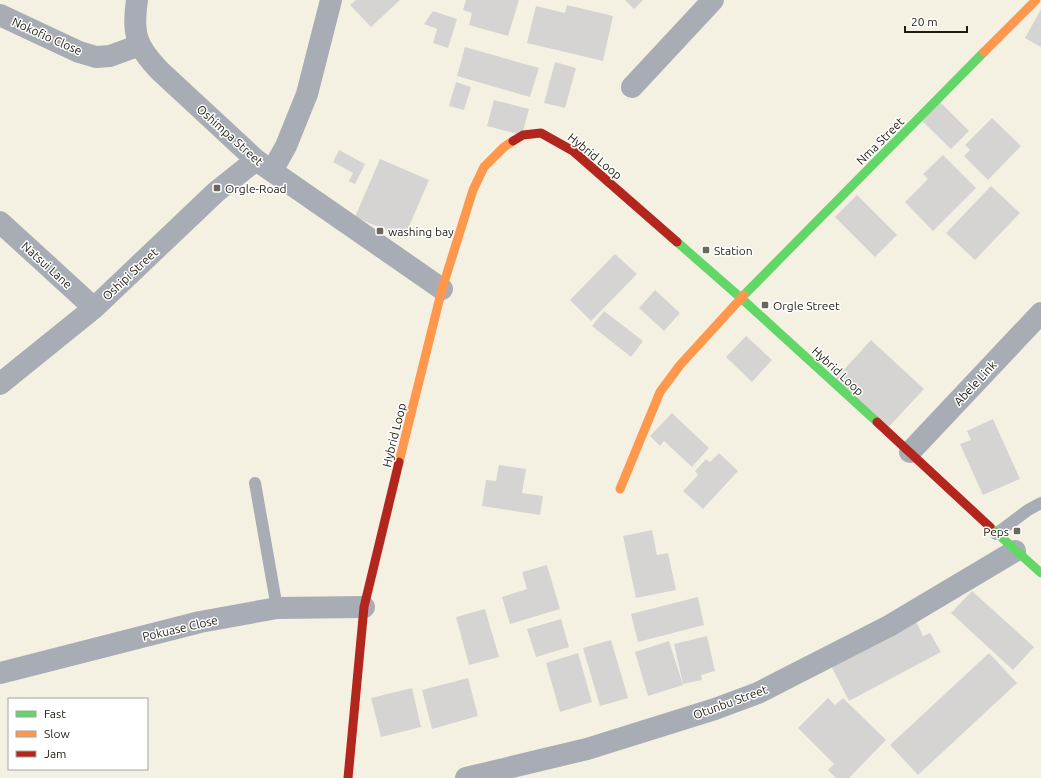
<svg xmlns="http://www.w3.org/2000/svg" width="1041" height="778" viewBox="0 0 1041 778" font-family="Ubuntu,sans-serif">
  <style>
    .building { fill: #d6d4d3 }
    .lines { fill: none; stroke-linecap: round; stroke-linejoin: round }
    .lane { stroke: #a8adb5; stroke-width: 12 }
    .street { stroke: #a8adb5; stroke-width: 22 }
    .fast { stroke: #63d668; stroke-width: 9 }
    .slow { stroke: #ff974d; stroke-width: 9 }
    .jam { stroke: #b3261e; stroke-width: 9 }
    .poi-dot { fill: #6a675b; stroke: #fff; stroke-width: 1.5 }
    .labels { text-anchor: middle; dominant-baseline: central; stroke-width: 3; stroke-linejoin: round; paint-order: stroke }
    .street-label { font-size: 12px; fill: #1f1c12; stroke: #fff }
    .poi-label { font-size: 12px; fill: #1f1c12; stroke: #fff; text-anchor: start }
  </style>
  <rect width="100%" height="100%" fill="#f5f1e2"/>
  <!-- building -->
  <path class="building" d="M356,0h44l-29,27 -21,-22z
    M466,0h53l-11,36 -39,-11 3,-12 -9,-3z
    M625,0h18l-9,9z
    M567,5l46,11 -10,45 -76,-18 9,-37 29,7z
    M1041,9v38l-16,-9z
    M433,11l24,8 -9,29 -15,-5 4,-14 -13,-5z
    M465,47l74,21 -9,29 -73,-21z
    M555,62l21,6 -11,40 -21,-5z
    M456,82l15,5 -7,23 -15,-4z
    M494,100l35,9 -7,26 -35,-9z
    M940,102l29,29 -18,18 -29,-28z
    M992,118l29,28 -33,34 -24,-24 6,-6 -5,-5z
    M339,150l26,14 -10,20 -6,-3 4,-8 -20,-11z
    M943,155l33,33 -43,43 -28,-29 23,-23 -5,-5z
    M380,159l49,21 -25,58 -49,-21z
    M991,186l29,27 -45,47 -29,-27z
    M857,195l40,40 -22,22 -40,-40z
    M615,254l22,20 -46,47 -21,-21z
    M655,290l25,23 -16,18 -25,-23z
    M604,311l39,30 -12,16 -39,-31z
    M746,336l26,24 -20,22 -26,-25z
    M871,340l53,49 -41,44 -52,-49z
    M672,413l37,35 -17,19 -28,-26 -4,5 -10,-10z
    M993,419l27,60 -37,16 -23,-51 11,-4 -4,-9z
    M719,453l19,18 -35,38 -20,-18 15,-16 -3,-4 11,-12 4,3z
    M499,465l27,4 -4,24 21,3 -3,19 -58,-9 4,-26 10,1z
    M652,530l5,25 11,-2 8,37 -40,8 -13,-62z
    M547,565l13,44 -50,15 -8,-27 25,-8 -5,-17z
    M972,591l62,56 -21,23 -62,-57z
    M698,597l6,28 -66,17 -7,-28z
    M485,609l14,48 -30,8 -13,-48z
    M914,617l9,19 7,-3 11,19 -92,49 -20,-39z
    M561,619l8,28 -33,10 -9,-28z
    M707,636l8,35 -14,4 1,5 -19,4 -9,-40z
    M611,640l17,58 -28,8 -17,-58z
    M669,641l14,44 -35,11 -13,-44z
    M578,653l14,49 -32,10 -14,-49z
    M989,653l28,30 -99,92 -28,-30z
    M468,678l10,38 -46,13 -10,-39z
    M412,688l9,39 -40,10 -10,-39z
    M828,698l7,7 8,-7 43,42 -37,38h-13l-8,-8 6,-6 -36,-36z"/>
  <g class="lines">
    <!-- lane -->
    <path class="lane" d="M255,483l22,125
      M996,534l32,-24 13,-7"/>
    <!-- street -->
    <path class="street" d="M137,0c-5,34 -1,46 23,71l96,89 186,129
      M0,15l79,37 17,5 14,-1 30,-11
      M632,87l81,-87
      M272,171l14,-25 21,-52 24,-94
      M0,222l94,86
      M0,384l94,-76 122,-116 40,-32
      M910,452l131,-139
      M0,673l200,-51 77,-14 87,-1
      M466,778l121,-29 128,-40 43,-16 131,-67 126,-75"/>
    <!-- fast -->
    <path class="fast" d="M677,242l64,56 136,124
      M744,295l240,-243
      M990,527l51,46"/>
    <!-- slow -->
    <path class="slow" d="M984,52l52,-52
      M399,462l43,-173 31,-99 11,-23 20,-20 9,-6
      M620,489l40,-97 20,-27 64,-70"/>
    <!-- jam -->
    <path class="jam" d="M513,141l10,-6 18,-2 32,18 104,91
      M877,422l113,105
      M348,778l16,-171 35,-145"/>
  </g>
  <!-- markers -->
  <g class="poi-dot">
    <rect x="213" y="184" width="8" height="8" rx="2"/>
    <rect x="376" y="227" width="8" height="8" rx="2"/>
    <rect x="702" y="246" width="8" height="8" rx="2"/>
    <rect x="761" y="301" width="8" height="8" rx="2"/>
    <rect x="1013" y="527" width="8" height="8" rx="2"/>
  </g>
  <g class="labels">
    <!-- street labels -->
    <g class="street-label">
      <text transform="translate(47 36) rotate(24)">Nokofio Close</text>
      <text transform="translate(230 135) rotate(42)">Oshimpa Street</text>
      <text transform="translate(880 141) rotate(-45)">Nma Street</text>
      <text transform="translate(595 156) rotate(39)">Hybrid Loop</text>
      <text transform="translate(47 265) rotate(42)">Natsui Lane</text>
      <text transform="translate(130 274) rotate(-43)">Oshipi Street</text>
      <text transform="translate(838 371) rotate(43)">Hybrid Loop</text>
      <text transform="translate(975 383) rotate(-47)">Abele Link</text>
      <text transform="translate(394 435) rotate(-76)">Hybrid Loop</text>
      <text transform="translate(180 628) rotate(-13)">Pokuase Close</text>
      <text transform="translate(730 702) rotate(-20)">Otunbu Street</text>
    </g>
    <!-- poi labels -->
    <g class="poi-label">
      <text x="225" y="188">Orgle-Road</text>
      <text x="388" y="231">washing bay</text>
      <text x="714" y="250">Station</text>
      <text x="773" y="305">Orgle Street</text>
      <text x="1009" y="531" text-anchor="end">Peps</text>
    </g>
  </g>
  <!-- legend -->
  <rect x="8" y="698" width="140" height="72" fill="#ffffff" stroke="#a5a4a0"/>
  <rect x="16" y="711" width="20" height="6" fill="#63d668" stroke="#a5a4a0"/>
  <text x="44" y="718" font-size="12" fill="#1f1c12">Fast</text>
  <rect x="16" y="731" width="20" height="6" fill="#ff974d" stroke="#a5a4a0"/>
  <text x="44" y="738" font-size="12" fill="#1f1c12">Slow</text>
  <rect x="16" y="751" width="20" height="6" fill="#b3261e" stroke="#a5a4a0"/>
  <text x="44" y="758" font-size="12" fill="#1f1c12">Jam</text>
  <!-- scale -->
  <path d="M905 26v6h62v-6" fill="none" stroke="#1f1c12" stroke-width="2"/>
  <text x="911" y="26" font-size="12" fill="#1f1c12" stroke="#ffffff" stroke-width="3" paint-order="stroke">20 m</text>
</svg>
